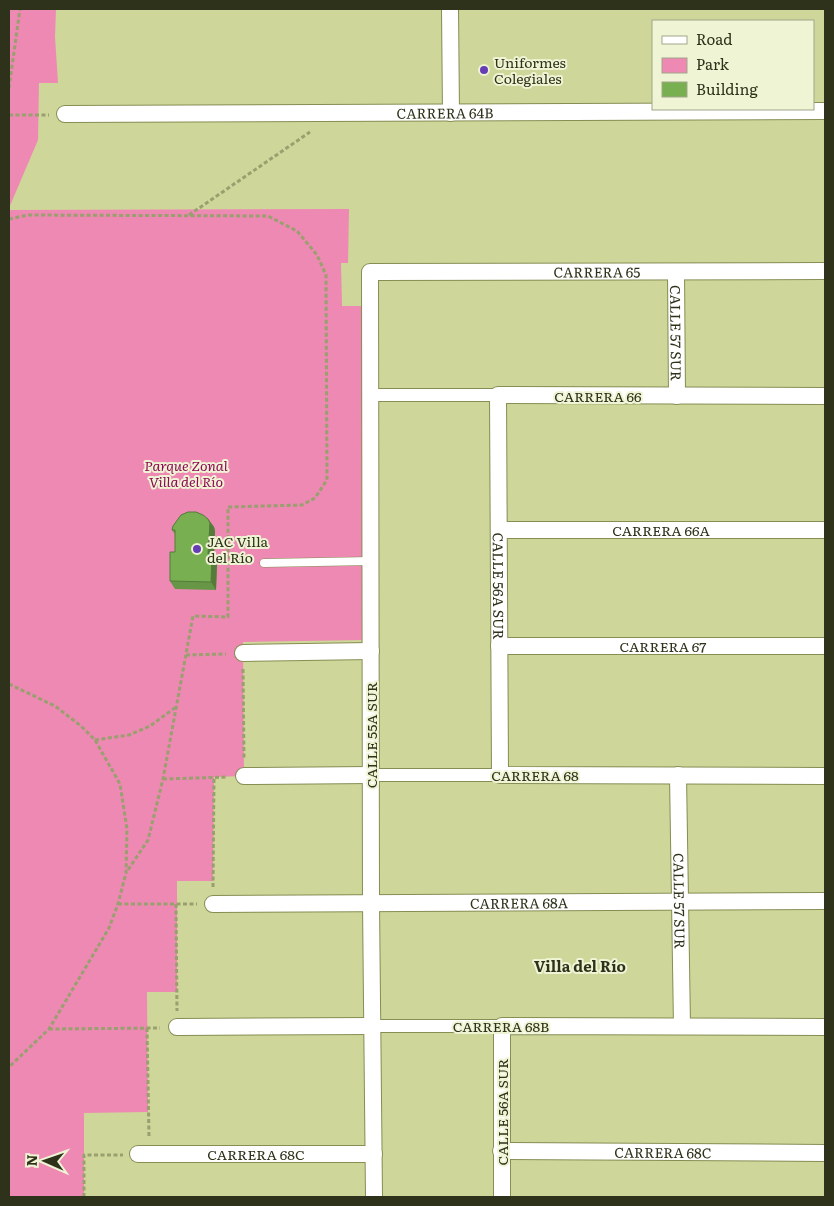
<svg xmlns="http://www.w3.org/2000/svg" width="834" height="1206" viewBox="0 0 834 1206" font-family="Literata,serif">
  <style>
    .green { fill: #ed89b3 }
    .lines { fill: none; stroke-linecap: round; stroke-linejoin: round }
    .service-casing { stroke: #878d53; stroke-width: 9 }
    .pedestrian-casing { stroke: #878d53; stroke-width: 14 }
    .minor-casing { stroke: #878d53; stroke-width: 18 }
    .path { stroke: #999f6f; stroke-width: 3; stroke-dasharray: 4 2.5; stroke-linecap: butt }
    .service { stroke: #fff; stroke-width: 8 }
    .pedestrian { stroke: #fff; stroke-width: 12 }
    .minor { stroke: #fff; stroke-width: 16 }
    .wall { fill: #679746 }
    .shaded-wall { fill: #547b39 }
    .building { fill: #78b051; stroke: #547b39 }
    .poi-dot { fill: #663db5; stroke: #eff4d5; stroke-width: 2 }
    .labels { text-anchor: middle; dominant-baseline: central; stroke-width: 4; stroke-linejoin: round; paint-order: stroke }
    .poi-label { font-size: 14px; fill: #2f321a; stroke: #eff4d5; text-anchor: start }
    .street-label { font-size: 14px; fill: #2f321a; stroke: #eff4d5 }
    .park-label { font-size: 14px; font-style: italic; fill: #8e0a55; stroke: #eff4d5 }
    .neighbourhood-label { font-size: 15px; font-weight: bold; fill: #2f321a; stroke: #eff4d5 }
  </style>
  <rect width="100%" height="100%" fill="#ced699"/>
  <!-- green -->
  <path class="green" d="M9,9h47l-1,28 3,46h-19l-1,57 -29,68z
    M349,209l-1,54h-7l1,43h20l3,334 -122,2 1,134 -30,1 -1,104h-36v111h-30l1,120 -64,1v84h-75v-987z"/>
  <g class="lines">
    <defs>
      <path id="service" d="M264,563l107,-2"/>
      <path id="pedestrian" d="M371,395h127
        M371,775h129
        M372,1026h130"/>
      <g id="minor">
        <path d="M450,9l1,104"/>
        <path id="s1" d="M65,114l760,-3"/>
        <path id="s2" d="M676,272l1,124"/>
        <path id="s3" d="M825,396l-327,-1 2,380 325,1"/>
        <path id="s4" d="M499,530h326"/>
        <path id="s5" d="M499,646h326"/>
        <path d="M243,653l128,-2"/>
        <path id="s6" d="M678,775l4,251"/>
        <path d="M244,776l127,-1"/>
        <path id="s7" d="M213,904l612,-3"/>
        <path d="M177,1027l195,-1"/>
        <path id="s8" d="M501,1151l324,2"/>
        <path id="s9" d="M138,1154h236"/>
        <path id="s10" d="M374,1197l-3,-294 -1,-631 455,-1"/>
        <path d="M502,1197v-171l323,1"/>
      </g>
    </defs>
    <!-- service casing -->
    <use href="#service" class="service-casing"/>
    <!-- pedestrian casing -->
    <use href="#pedestrian" class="pedestrian-casing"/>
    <!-- minor casing -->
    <use href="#minor" class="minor-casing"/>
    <!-- path -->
    <path class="path" d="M9,88l11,-79
      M9,115h40
      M189,215l121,-83
      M9,219l19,-4 240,1 29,15 20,24 9,20 1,205 -12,18 -13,7 -74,2v110l-35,-1 -30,163 -15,61 -22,33
      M186,655l40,-1
      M243,669l1,89
      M9,684l46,22 26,20 14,14 25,44 7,45 -1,44 -8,31 -9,24 -60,101 -40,38
      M95,740l34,-5 21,-9 26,-19
      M163,779l65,-2
      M213,887l1,-110
      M118,904h79
      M176,904l1,107
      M147,1028l2,109
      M49,1029l111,-1
      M84,1197v-42h39"/>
    <!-- service -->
    <use href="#service" class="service"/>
    <!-- pedestrian -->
    <use href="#pedestrian" class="pedestrian"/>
    <!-- minor -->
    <use href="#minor" class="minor"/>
  </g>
  <!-- wall -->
  <path class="wall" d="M208,519l6,8 1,4 -1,26 3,6 -1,27 -41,-1 -5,-8 5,-29v-18l-3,-4z"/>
  <!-- shaded-wall -->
  <path class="shaded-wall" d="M208,519l6,8 1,4 -1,26 3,6 -1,27 -5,-8 -3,-28z"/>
  <!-- building -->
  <path class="building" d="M188,512h8l7,3 5,4 2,4 -2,31 4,1 -1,27 -41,-1v-29h5v-22h-3l1,-4 8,-11z"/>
  <!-- markers -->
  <g class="poi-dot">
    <circle cx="484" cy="70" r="5"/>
    <circle cx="197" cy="549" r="5"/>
  </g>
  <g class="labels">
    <!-- poi labels -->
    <g class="poi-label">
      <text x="494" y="62">Uniformes<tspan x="494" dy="16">Colegiales</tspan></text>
      <text x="207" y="541">JAC Villa<tspan x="207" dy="16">del Río</tspan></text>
    </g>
    <!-- street labels -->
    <g class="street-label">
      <text stroke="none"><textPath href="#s1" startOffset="380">CARRERA 64B</textPath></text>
      <text stroke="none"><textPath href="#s10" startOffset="1152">CARRERA 65</textPath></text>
      <text stroke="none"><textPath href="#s2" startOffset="61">CALLE 57 SUR</textPath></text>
      <text x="598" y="396">CARRERA 66</text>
      <text stroke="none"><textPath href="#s4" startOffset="162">CARRERA 66A</textPath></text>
      <text stroke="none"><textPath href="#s3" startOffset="518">CALLE 56A SUR</textPath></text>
      <text stroke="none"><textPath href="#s5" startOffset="164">CARRERA 67</textPath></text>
      <text transform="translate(371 735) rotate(-90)">CALLE 55A SUR</text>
      <text x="535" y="775">CARRERA 68</text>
      <text stroke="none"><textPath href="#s6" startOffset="126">CALLE 57 SUR</textPath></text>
      <text stroke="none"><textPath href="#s7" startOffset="306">CARRERA 68A</textPath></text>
      <text x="501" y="1026">CARRERA 68B</text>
      <text transform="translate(502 1112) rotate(-90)">CALLE 56A SUR</text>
      <text stroke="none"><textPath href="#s8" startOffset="162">CARRERA 68C</textPath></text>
      <text stroke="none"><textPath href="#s9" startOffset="118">CARRERA 68C</textPath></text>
    </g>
    <!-- park labels -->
    <g class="park-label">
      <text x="186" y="465">Parque Zonal<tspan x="186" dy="16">Villa del Río</tspan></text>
    </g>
    <!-- neighbourhood labels -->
    <g class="neighbourhood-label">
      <text x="580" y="965">Villa del Río</text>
    </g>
  </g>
  <!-- border -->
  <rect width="834" height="1206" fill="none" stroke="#2f321a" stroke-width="20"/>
  <!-- legend -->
  <rect x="652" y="20" width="162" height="90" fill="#eff4d5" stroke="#a2a68a"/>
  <rect x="662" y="36" width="25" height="8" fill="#ffffff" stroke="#a2a68a"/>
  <text x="696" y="45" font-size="15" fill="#2f321a">Road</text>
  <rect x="662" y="58" width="25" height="15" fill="#ed89b3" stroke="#a2a68a"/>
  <text x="696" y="70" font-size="15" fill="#2f321a">Park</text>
  <rect x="662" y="82" width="25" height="15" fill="#78b051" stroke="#a2a68a"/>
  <text x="696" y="95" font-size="15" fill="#2f321a">Building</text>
  <!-- north arrow -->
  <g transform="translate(45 1161) rotate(272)" stroke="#eff4d5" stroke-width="4" paint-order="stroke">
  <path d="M0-4L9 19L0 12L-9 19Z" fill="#2f321a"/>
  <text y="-8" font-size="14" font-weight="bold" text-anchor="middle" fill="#2f321a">N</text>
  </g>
</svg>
